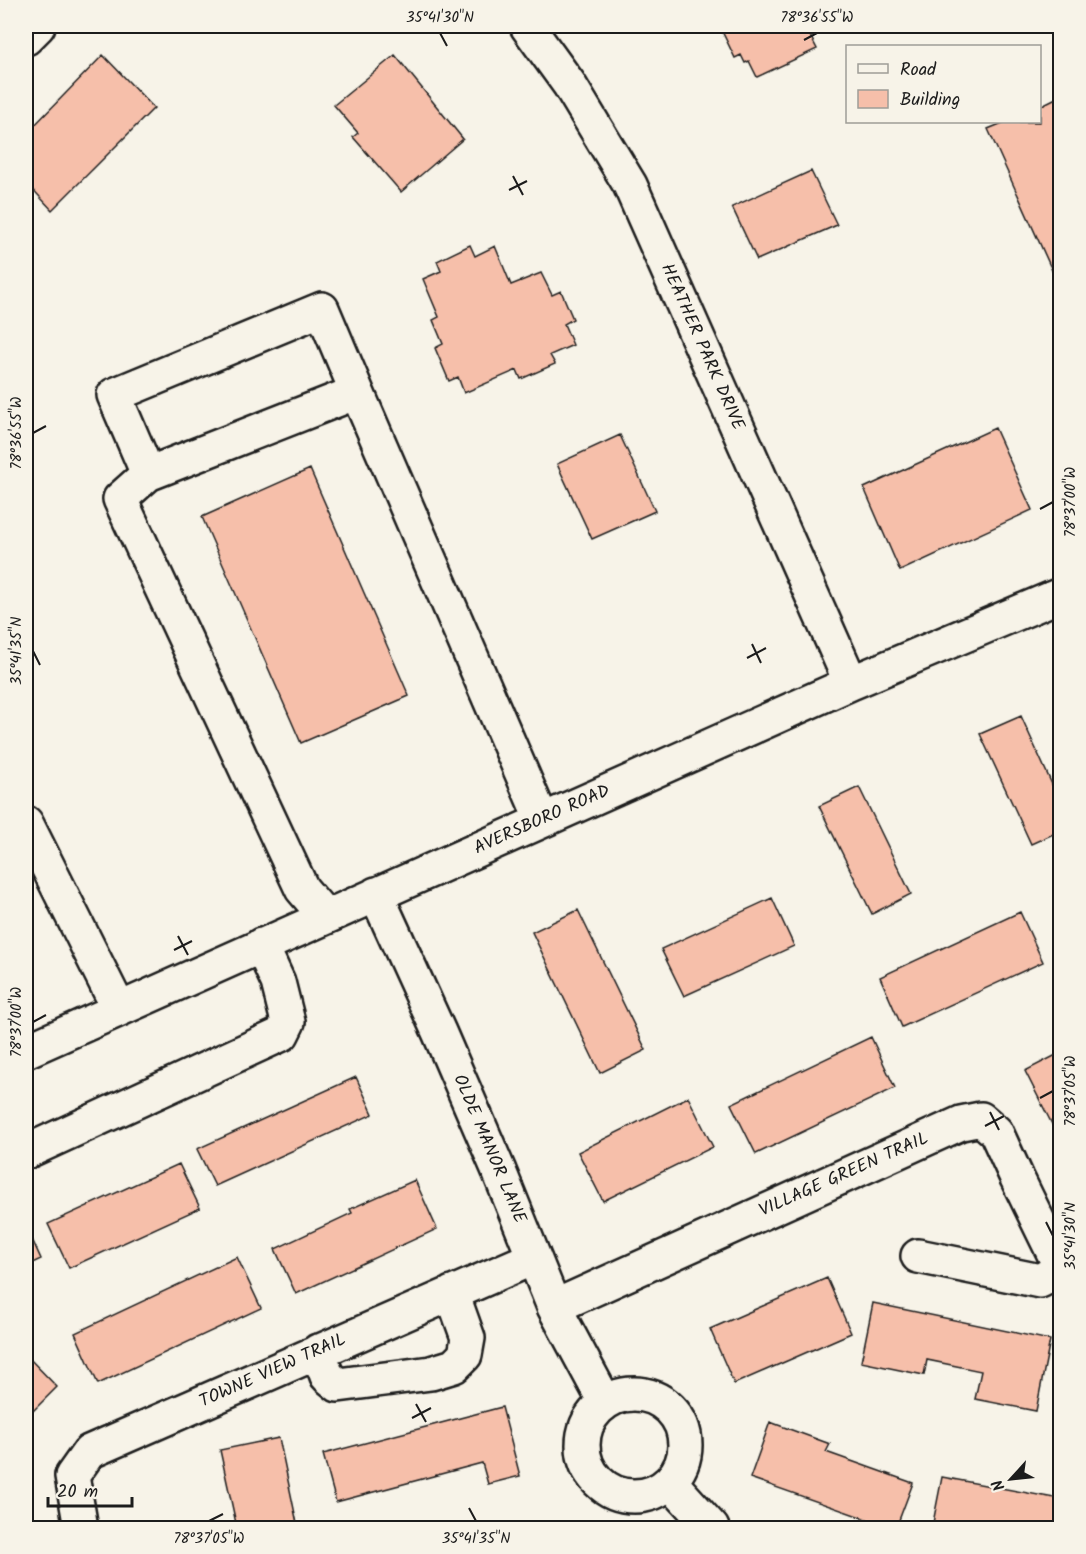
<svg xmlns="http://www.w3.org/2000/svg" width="1086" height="1554" viewBox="0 0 1086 1554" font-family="Kalam,sans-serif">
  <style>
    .building { fill: #f6bfaa; stroke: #1c1c1c; stroke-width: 1.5 }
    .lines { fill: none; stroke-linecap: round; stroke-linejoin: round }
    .minor-casing { stroke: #1c1c1c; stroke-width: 38 }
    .minor { stroke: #f7f3e8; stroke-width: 33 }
    .ticks { fill: none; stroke: #1c1c1c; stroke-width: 2 }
    .labels { text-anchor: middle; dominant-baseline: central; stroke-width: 4.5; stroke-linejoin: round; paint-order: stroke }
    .street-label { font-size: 18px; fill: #1c1c1c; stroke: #f7f3e8 }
    .neatline { fill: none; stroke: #1c1c1c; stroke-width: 2 }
    .ticks-label { font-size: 15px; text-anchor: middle; fill: #1c1c1c }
  </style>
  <rect width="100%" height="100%" fill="#f7f3e8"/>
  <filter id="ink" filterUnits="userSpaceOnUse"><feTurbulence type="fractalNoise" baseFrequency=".0167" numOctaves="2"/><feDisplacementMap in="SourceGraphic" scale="12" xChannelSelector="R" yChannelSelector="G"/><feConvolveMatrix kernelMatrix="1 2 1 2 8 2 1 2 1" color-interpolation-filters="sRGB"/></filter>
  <g filter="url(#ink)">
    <!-- building -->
    <path class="building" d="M722,26h83l12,23 -60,28 -8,-16 -4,2 -4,-8 -6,3 -15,-31z
      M103,55l51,53 -102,102 -26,-28v-48z
      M395,55l68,84 -62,53 -48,-55 5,-4 -24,-28z
      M1060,96v192l-72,-159 17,-7h35v-16z
      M811,171l26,54 -80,35 -25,-53z
      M470,245l5,11 20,-10 16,39 30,-12 11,22 9,-4 12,28 -9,5 9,21 -23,10 5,9 -34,15 -4,-9 -53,23 -6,-16 -9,4 -14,-33 8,-4 -10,-24 6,-3 -16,-38 18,-8 -4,-10z
      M995,428l37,82 -132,61 -36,-83z
      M620,435l35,76 -63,28 -35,-75z
      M310,469l99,227 -108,47 -99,-226z
      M1021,716l39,86v29l-29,13 -51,-110z
      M859,787l52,107 -39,20 -53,-108z
      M772,898l22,48 -110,50 -23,-47z
      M578,910l68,140 -46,23 -68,-141z
      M1020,912l23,50 -141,65 -22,-50z
      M871,1037l24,51 -139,66 -25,-50z
      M1060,1053v87l-35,-69z
      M356,1077l17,37 -158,72 -18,-37z
      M688,1097l25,50 -110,54 -25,-49z
      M179,1164l21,44 -131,60 -21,-44z
      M415,1180l22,49 -141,65 -21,-45 77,-36 -2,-4z
      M26,1226l15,33 -15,7z
      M237,1257l24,51 -163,76 -23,-51z
      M827,1278l24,55 -117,51 -24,-55z
      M873,1303l177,37 -14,71 -61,-12 6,-28 -54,-11 -3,15 -63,-13z
      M26,1355l31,32 -31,31z
      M502,1407l18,69 -32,8 -6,-21 -146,39 -13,-48z
      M770,1422l60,22 -4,8 87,31 -17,45h-4l-142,-50z
      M279,1438l19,90h-61l-17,-78z
      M942,1477l118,22v29h-128z"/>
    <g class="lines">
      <defs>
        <path id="minor" d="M527,26l42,58 61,101 221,498
          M26,38l12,-12
          M148,474l-34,-79 208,-86 35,83
          M26,823l93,186
          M376,894l63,138 60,139 55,136 51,95
          M326,917l-24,-28 -182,-390 28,-25 209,-82 185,428
          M26,1051l825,-368 209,-88
          M26,1152l256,-118 6,-12 -10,-40 -17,-37
          M918,1256l122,25 20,-12
          M554,1307l407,-184 20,-4 15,13 21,46 43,88
          M318,1351l9,25 11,9 93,-12 23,-7 11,-11 3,-17 -16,-45
          M583 1445a51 51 0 1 1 102 0a51 51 0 1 1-102 0Z
          M670,1482l42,46
          M81,1528l-9,-52 17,-24 444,-194"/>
      </defs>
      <!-- minor casing -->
      <use href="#minor" class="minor-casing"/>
      <!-- minor -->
      <use href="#minor" class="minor"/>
    </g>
  </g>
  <!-- ticks -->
  <path class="ticks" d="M440,33l7,13M804,40l13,-7M513,176l10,19M509,190l18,-9M33,433l13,-7M1040,509l13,-7M752,644l9,19M33,651l7,14M747,658l19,-10M178,936l10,19M174,950l18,-9M33,1022l13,-7M1040,1098l13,-7M990,1112l9,18M985,1126l19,-10M1046,1222l7,14M416,1404l10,18M412,1418l19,-10M469,1508l7,13M209,1521l14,-7"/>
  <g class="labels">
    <!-- street labels -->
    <g class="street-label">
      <text transform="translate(702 347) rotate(66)">HEATHER PARK DRIVE</text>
      <text transform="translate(542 820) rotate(-24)">AVERSBORO ROAD</text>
      <text transform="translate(489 1149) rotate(67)">OLDE MANOR LANE</text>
      <text transform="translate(844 1175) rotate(-24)">VILLAGE GREEN TRAIL</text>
      <text transform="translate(273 1371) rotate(-24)">TOWNE VIEW TRAIL</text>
    </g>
  </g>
  <!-- margin -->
  <rect width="1086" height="1554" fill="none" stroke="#f7f3e8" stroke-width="66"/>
  <!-- legend -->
  <rect x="846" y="45" width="195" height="78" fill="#f7f3e8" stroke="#9f9d96" stroke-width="1.5"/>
  <rect x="858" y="64" width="30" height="9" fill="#f7f3e8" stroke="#9f9d96" stroke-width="1.5"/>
  <text x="900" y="75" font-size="18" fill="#1c1c1c">Road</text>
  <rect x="858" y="90" width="30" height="18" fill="#f6bfaa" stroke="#9f9d96" stroke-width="1.5"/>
  <text x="900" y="105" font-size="18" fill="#1c1c1c">Building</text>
  <!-- north arrow -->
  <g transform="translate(1011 1479) rotate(243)" stroke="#f7f3e8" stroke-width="4.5" paint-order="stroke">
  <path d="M0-4.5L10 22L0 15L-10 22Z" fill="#1c1c1c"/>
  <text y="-9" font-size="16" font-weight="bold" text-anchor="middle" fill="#1c1c1c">N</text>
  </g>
  <!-- scale -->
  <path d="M48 1497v9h84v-9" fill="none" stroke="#1c1c1c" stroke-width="3"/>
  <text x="57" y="1497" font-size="18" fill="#1c1c1c" stroke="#f7f3e8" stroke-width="4.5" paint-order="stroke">20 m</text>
  <rect x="33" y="33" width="1020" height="1488" class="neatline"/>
  <g class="ticks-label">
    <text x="440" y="22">35°41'30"N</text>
    <text x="817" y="22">78°36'55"W</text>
    <text transform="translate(16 433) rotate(-90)" y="5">78°36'55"W</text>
    <text transform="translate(1070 502) rotate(-90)" y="5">78°37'00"W</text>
    <text transform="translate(16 651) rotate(-90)" y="5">35°41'35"N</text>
    <text transform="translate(16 1022) rotate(-90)" y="5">78°37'00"W</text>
    <text transform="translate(1070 1091) rotate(-90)" y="5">78°37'05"W</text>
    <text transform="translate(1070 1236) rotate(-90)" y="5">35°41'30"N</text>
    <text x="209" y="1543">78°37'05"W</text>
    <text x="476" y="1543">35°41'35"N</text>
  </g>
</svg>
